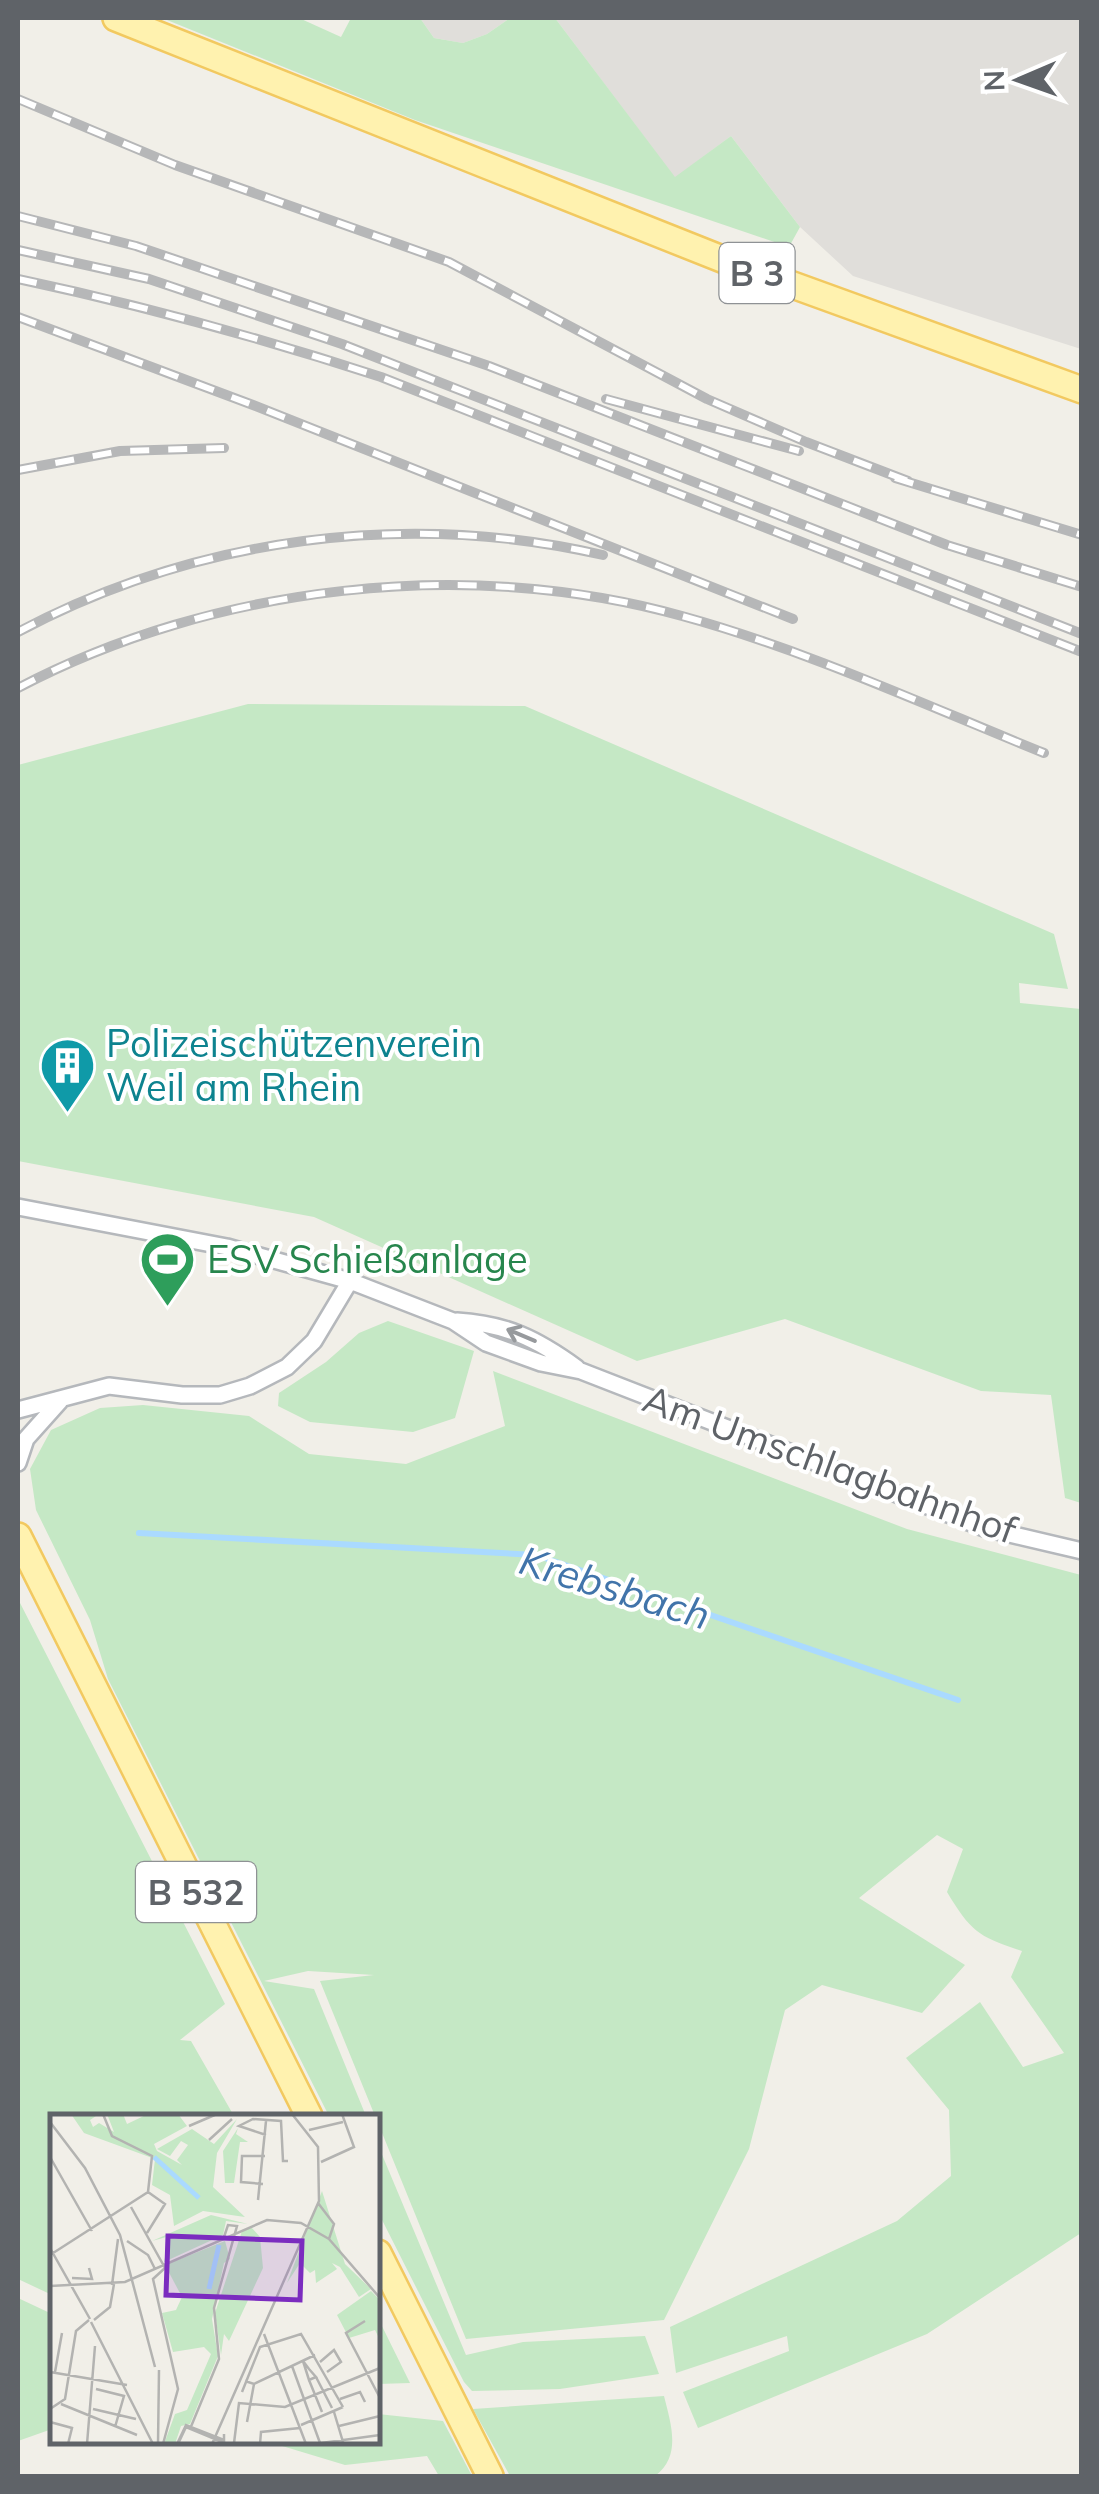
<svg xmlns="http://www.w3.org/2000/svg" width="1099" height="2494" viewBox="0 0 1099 2494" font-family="Mulish,sans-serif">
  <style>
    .industrial { fill: #e0deda }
    .green { fill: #c5e8c5 }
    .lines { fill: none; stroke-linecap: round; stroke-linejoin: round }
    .stream { stroke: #aadaff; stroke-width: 6 }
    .minor-casing { stroke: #b5b8bc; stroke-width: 20 }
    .primary-casing { stroke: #f2c960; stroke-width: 30 }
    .minor { stroke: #fff; stroke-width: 15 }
    .primary { stroke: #fff2af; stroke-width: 25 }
    .rail-casing { stroke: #b6b7b8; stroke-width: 10 }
    .rail { stroke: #fff; stroke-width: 6; stroke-dasharray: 19; stroke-linecap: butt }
    .oneway { stroke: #979a9d }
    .labels { text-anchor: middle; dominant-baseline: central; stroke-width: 8; stroke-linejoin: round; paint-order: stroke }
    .shield { fill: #fff; stroke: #8f9295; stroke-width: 2.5 }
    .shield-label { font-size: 35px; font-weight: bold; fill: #5f6368 }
    .culture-label { font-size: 38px; fill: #0d838f; stroke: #fff; text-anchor: start }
    .leisure-label { font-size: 38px; fill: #27864d; stroke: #fff; text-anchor: start }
    .street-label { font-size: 38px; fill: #5f6368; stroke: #fff }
    .water-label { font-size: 40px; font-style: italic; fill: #4174aa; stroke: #fff }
    .inset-river { fill: none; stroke: #aadaff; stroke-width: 5 }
    .inset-road { fill: none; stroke: #b3b3b1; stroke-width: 2.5 }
    .view { fill: #7b2cbf; fill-opacity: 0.15; stroke: #7b2cbf; stroke-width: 5 }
    .inset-edge { fill: none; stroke: #5f6368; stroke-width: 5 }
  </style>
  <rect width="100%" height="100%" fill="#f1efe8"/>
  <!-- industrial -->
  <path class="industrial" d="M420,18h90l-23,16 -24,9 -29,-5z
    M555,18h526v331l-228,-73 -53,-49 -69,-91 -56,42z"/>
  <!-- green -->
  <path class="green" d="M162,18h137l42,19 10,-19h69l14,20 29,5 24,-9 23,-16h45l120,159 56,-41 69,91 -11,20 -374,-127z
    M248,704l277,2 529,228 14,55 -49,-6 1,20 61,6v494l-16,-5 -14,-103 -70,-4 -196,-72 -148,42 -323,-144 -296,-56v-396z
    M388,1321l86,30 -19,67 -42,14 -103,-10 -32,-16 1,-13 47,-31 33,-29z
    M493,1371l414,158 174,46v658l-154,101 -229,94 -15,-36 106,-41 -2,-15 -111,37 -6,-46 227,-106 54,-45 -2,-66 -43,-52 74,-56 43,65 41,-14 -53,-76 11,-26c-43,-14 -51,-19 -75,-59l16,-43 -26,-14 -78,63 106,67 -43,48 -100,-28 -37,25 -36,139 -85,171 -198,19 -88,-216v-7h-3l-55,-135 54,-6 -66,-4 -44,10 50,8 52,127h-37l-221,-437 -18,-59 -54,-110 -6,-41 21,-39 49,-22 43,-3 106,11 60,38 97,10 99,-38z
    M18,1599l207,405 -45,36 11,1 43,75h-182v179l-34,-16z
    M378,2145l88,210 57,-13 122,-6 14,38 -99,15 -88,2 -8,-9 -86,-170z
    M18,2298l34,16v115l-34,12z
    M378,2318l32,65 -32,1z
    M664,2396c7,28 18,60 -9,80h-145l-37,-67z
    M378,2414l65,7 29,55h-33l-12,-20 -82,9 -76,-23h109z"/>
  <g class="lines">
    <!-- stream -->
    <path class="stream" d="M139,1533l397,22 422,145"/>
    <defs>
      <path id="minor" d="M18,1207l209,40 123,34 103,40 33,22 55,20 40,8 403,157 98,23
        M457,1321c50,3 80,18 120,47
        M18,1410l91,-24 73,9h38l30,-9 37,-19 27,-26 36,-60
        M18,1463l8,-24 34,-38"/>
      <path id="primary" d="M116,18l616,245 350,127
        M18,1536l291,580
        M378,2253l112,223"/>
    </defs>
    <!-- minor casing -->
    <use href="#minor" class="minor-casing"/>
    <!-- primary casing -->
    <use href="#primary" class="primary-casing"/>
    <!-- minor -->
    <use href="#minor" class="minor"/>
    <!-- primary -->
    <use href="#primary" class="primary"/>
    <defs>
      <path id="rail" d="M18,99l157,66 274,97 258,137 99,43 102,39
        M18,216l118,30 353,120 458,179 135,42
        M18,250l131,29 193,65 740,290
        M18,279c123,26 243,59 363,98l701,275
        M18,317l235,88 540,214
        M606,399l193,52
        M18,470l102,-19 104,-3
        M895,478l187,57
        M18,632c179,-95 388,-122 585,-77
        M18,688c196,-103 450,-132 664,-72 124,34 243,89 362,137"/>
    </defs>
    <!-- rail casing -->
    <use href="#rail" class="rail-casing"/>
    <!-- rail -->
    <use href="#rail" class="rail"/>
  </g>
  <!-- one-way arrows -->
  <defs><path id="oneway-shaft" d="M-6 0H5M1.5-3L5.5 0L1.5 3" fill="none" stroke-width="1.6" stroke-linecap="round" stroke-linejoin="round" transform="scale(2.5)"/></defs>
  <use class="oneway" href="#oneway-shaft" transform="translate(521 1335) rotate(-157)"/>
  <!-- icons -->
  <defs>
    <symbol id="building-pin" viewBox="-11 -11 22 30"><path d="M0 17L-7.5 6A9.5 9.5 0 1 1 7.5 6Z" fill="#0f9aa8" stroke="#fff"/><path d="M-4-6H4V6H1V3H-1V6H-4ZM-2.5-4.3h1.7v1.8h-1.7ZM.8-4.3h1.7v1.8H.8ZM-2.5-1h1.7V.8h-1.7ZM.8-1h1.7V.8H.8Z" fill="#fff"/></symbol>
    <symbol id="stadium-pin" viewBox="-11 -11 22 30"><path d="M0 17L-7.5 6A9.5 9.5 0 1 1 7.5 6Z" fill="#2e9e5b" stroke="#fff"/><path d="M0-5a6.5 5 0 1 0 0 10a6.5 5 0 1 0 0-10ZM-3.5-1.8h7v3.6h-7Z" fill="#fff"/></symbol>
  </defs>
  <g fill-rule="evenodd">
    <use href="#building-pin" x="36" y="1034" width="63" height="86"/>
    <use href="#stadium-pin" x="136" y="1228" width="63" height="86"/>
  </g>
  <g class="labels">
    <!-- shield labels -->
    <g class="shield">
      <rect x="719.5" y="243" width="75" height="60" rx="8"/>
      <rect x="136" y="1862" width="120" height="60" rx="8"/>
    </g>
    <g class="shield-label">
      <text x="757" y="273">B 3</text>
      <text x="196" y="1892">B 532</text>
    </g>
    <!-- culture labels -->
    <g class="culture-label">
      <text x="106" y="1043">Polizeischützenverein<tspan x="106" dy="44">Weil am Rhein</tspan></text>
    </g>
    <!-- leisure labels -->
    <g class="leisure-label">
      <text x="207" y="1259">ESV Schießanlage</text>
    </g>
    <!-- street labels -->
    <g class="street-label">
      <text transform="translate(830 1464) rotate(20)">Am Umschlagbahnhof</text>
    </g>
    <!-- water labels -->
    <g class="water-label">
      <text transform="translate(615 1587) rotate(17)">Krebsbach</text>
    </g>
  </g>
  <!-- overview -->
  <g transform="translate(50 2114)">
    <rect width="330" height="330" fill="#f1efe8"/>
    <path d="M21,0h28l-9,6 3,7 6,-4 15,9 -7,-18h16l4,10 21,-10h30l9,12 -33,18 3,7 25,14 -5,-5 11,-15 -7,-4 -11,15 -13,-7 35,-20 22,15 23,-25 -20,34 -4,34 32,30 -42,-6 -29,15 -4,-31 -18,-10 3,-26 -71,-26zM188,14l-2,6 12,8h-8l-6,41h-9l-2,-32zM272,77l23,73 26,25 -12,8 -19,-30 -8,-4 5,6 -21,14 -1,-13 -5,3 -10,-10 -13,20zM161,101l37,9 -22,-3 -3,14 -59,27 6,-26 -18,5zM201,113l9,10 3,31 -34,73 -5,-7 -3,21 -6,-42 27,-82zM175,127l5,18 -6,4 -12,56 6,37 -28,68 -9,2 -6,18h-11l11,-30 12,-4 24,-56 -7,-7 -31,5 -11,-39 14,-3 6,-13 -17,-32zM321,177l9,9v40l-5,-10 -26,8 -12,-23z" fill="#c5e8c5"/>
    <path class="inset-river" d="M104,43l45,41M159,175l10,-44"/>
    <path class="inset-road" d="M0,8l35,46 35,67 35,132M139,12l28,-12M259,16l34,-8M216,21l-27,-9 14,-7 28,2 2,40h5M159,26l23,-21M0,43l42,74M271,48l33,-15 -12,-33M213,70l-22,-2 1,-26h23M208,86l8,-79M81,93l34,61 -12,11 25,110 -15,55M97,119l18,-29 -17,-12M279,125l51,59M77,127l21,14 7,14M0,134l40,71M0,141l98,-63 4,-36 -40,-20 -9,-22M22,164l20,1 -3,-11M62,171l6,-46M0,172l75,-4 142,-62 34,3 28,16 5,-15 -16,-21M44,206l16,-13 4,-23M315,207l-19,12 34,65M41,208l62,122M214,220l42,110M253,247l6,8 7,8 -7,3zM270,248l14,-12 7,12 -14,10M242,252l28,77M0,258l77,13M5,258l7,-39M266,263l16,31M259,266l13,32M195,267l9,3 61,-29M46,275l28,7 -9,31M192,278l18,-45 41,-13 42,73M290,285l20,-7 5,10M11,290l76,31M0,295l15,-10 11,-68 13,-11M43,295l43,10M284,298l9,30M0,308l22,6 -4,16M197,308l7,-38M251,311l42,-18M289,312l41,-10M140,315l29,-70 -5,-51 23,-82 -9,-1 -4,12M184,329l5,-40 46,4 95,-39M37,330l8,-98M108,330l1,-74M127,330l9,-19 38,15v-6M128,330l8,-17 41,17M162,330l107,-243 -1,-54 -26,-33M210,330l1,-12 39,-4M264,330l66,-9"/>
    <path class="view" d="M118,122l134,5 -2,59 -134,-5z"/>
    <rect width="330" height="330" class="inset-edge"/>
  </g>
  <!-- border -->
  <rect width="1099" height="2494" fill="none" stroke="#5f6368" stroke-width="40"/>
  <!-- north arrow -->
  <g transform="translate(1019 80) rotate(268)" stroke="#ffffff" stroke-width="8" paint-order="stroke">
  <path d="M0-8L18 38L0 25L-18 38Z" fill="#5f6368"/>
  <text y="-15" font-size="28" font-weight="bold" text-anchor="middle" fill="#5f6368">N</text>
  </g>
</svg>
